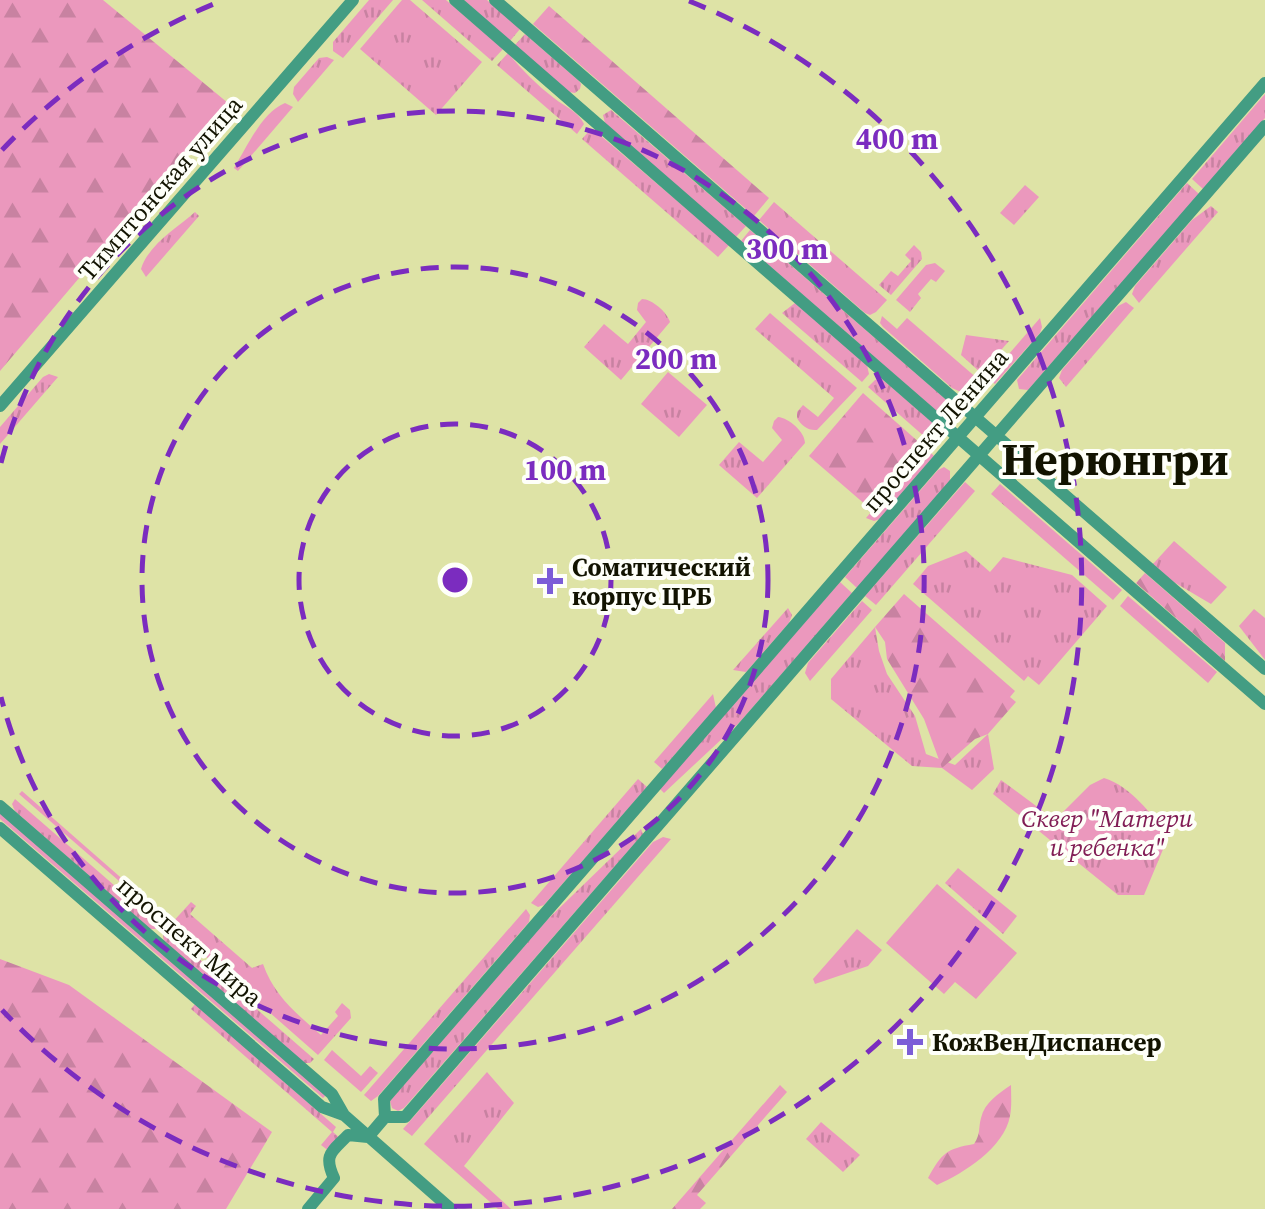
<svg xmlns="http://www.w3.org/2000/svg" width="1265" height="1209" viewBox="0 0 1265 1209" font-family="'Source Serif 4',serif">
  <style>
    .grass { fill: url(#grass-tufts) }
    .forest { fill: url(#forest-firs) }
    .pitch { fill: #eb98bd }
    .lines { fill: none; stroke-linecap: round; stroke-linejoin: round }
    .minor { stroke: #439d83; stroke-width: 12 }
    .ring { fill: none; stroke: #7b2cbf; stroke-width: 5; stroke-dasharray: 18 12 }
    .poi-dot { fill: #7c5dd7; stroke: #fefff9; stroke-width: 4 }
    .labels { text-anchor: middle; dominant-baseline: central; stroke-width: 8; stroke-linejoin: round; paint-order: stroke }
    .street-label { font-size: 25px; fill: #121300; stroke: #fefff9 }
    .poi-label { font-size: 25px; font-weight: bold; fill: #121300; stroke: #fefff9; text-anchor: start }
    .park-label { font-size: 25px; font-style: italic; fill: #811d55; stroke: #fefff9 }
    .town-label { font-size: 45px; font-weight: bold; fill: #121300; stroke: #fefff9 }
    .centre { fill: #7b2cbf; stroke: #fefff9; stroke-width: 5 }
    .ring-label { font-size: 30px; text-anchor: middle; font-weight: bold; fill: #7b2cbf; stroke: #fefff9; stroke-width: 8; stroke-linejoin: round; paint-order: stroke }
  </style>
  <defs>
    <pattern id="grass-tufts" width="24" height="20" patternUnits="userSpaceOnUse" patternTransform="scale(2.5)"><rect width="24" height="20" fill="#eb98bd"/><path d="M3 7l-1-3M5 7V3M7 7l1-3M15 17l-1-3M17 17v-4M19 17l1-3" fill="none" stroke="#c882a1"/></pattern>
    <pattern id="forest-firs" width="22" height="20" patternUnits="userSpaceOnUse" patternTransform="scale(2.5)"><rect width="22" height="20" fill="#eb98bd"/><path d="M5 1l3.5 6h-7zM16 11l3.5 6h-7z" fill="#c882a1"/></pattern>
  </defs>
  <rect width="100%" height="100%" fill="#dee3a6"/>
  <!-- grass -->
  <path class="grass" d="M369,0h24l-50,58 -10,-7v-9z
    M402,0h8l72,62 -46,53 -76,-66z
    M422,0h24l57,49 -11,12z
    M464,0h23l33,29 -10,12z
    M525,34l54,47 2,3 -1,5 -5,4 -6,-1 -54,-47z
    M508,53c14,17 29,32 46,45 11,9 24,13 30,26l-7,10 -80,-69z
    M327,57l7,3 -36,42 -5,-8 1,-7 25,-29z
    M1265,94v24l-62,71 -11,-10z
    M285,103l8,4 -55,64 -4,-3c13,-21 28,-56 51,-65z
    M611,110l135,116 -10,11 -131,-114 -2,-8z
    M594,130l135,115 -11,12 -136,-118 7,-8z
    M1187,183l12,11 -171,196 -9,-1 -2,-9z
    M1025,185l14,12 -25,28 -14,-12z
    M774,202l113,98 -11,12 -6,3 -5,-2 -106,-93z
    M1211,206l7,6 -79,91 -7,-9 3,-8 57,-66z
    M195,212l4,4 -53,61 -5,-8c7,-24 36,-41 54,-57z
    M750,230l199,172 2,4 -1,5 -5,4 -5,-1 -199,-173z
    M914,245l7,7 1,7 -31,36 -12,-10 12,-14 7,5 13,-15 -6,-6z
    M935,263l10,8 -9,11 -5,-3 -13,15 3,4 -11,14 -14,-12 30,-35z
    M642,299c10,0 25,13 28,23l-49,58 -37,-33 20,-23 24,20 18,-22 -9,-12 1,-7z
    M1126,302l8,6 -68,79 -7,-9 3,-8 56,-64z
    M795,303l72,62 2,9 -7,8 -80,-69z
    M770,313l87,75 -40,42c-9,1 -16,-5 -20,-12v-6l6,-7 15,12 16,-19 -79,-69z
    M882,316l15,13 10,-11 71,61 -13,15 -13,-6 -69,-61 -3,-4z
    M1040,318l2,9 -2,6 -45,51 -7,-6z
    M966,335l43,6 -28,32 -20,-18z
    M668,372l39,33 -28,32 -38,-33z
    M49,374l9,3 -58,67v-17l43,-50z
    M882,379l55,47 -11,12 -58,-51 7,-7z
    M778,417c11,1 27,15 27,26l-48,55 -38,-33 20,-23 24,20 19,-22 -10,-12 2,-7z
    M926,448l8,8 -54,63 -6,2 -8,-3z
    M944,467l6,4v10l-93,107 -12,-11 93,-107z
    M965,482l10,9 -99,114 -11,-9z
    M1174,541l53,46 -16,17 -39,-23 -19,-17z
    M966,551l24,21 13,-15 69,18 35,31 -68,79 -11,-9 -4,5 -111,-97 15,-18z
    M840,582l12,11 -112,129 -76,71 -4,-4z
    M862,601l10,9 -62,71 -5,-8 3,-10z
    M788,608l4,7 -3,8 -43,49 -13,-2z
    M1254,609l11,9v42l-26,-34z
    M875,627l4,24 8,23 28,42 11,38 29,11 33,-31 6,35 -22,21 -30,-22 -30,-2 -81,-67v-20z
    M713,694l3,14 -54,61 -8,-7z
    M1104,778c27,8 47,37 65,57l-25,60h-26l-125,-101 8,-14 54,40 35,-35z
    M638,779l9,8 -103,118 -6,2 -7,-4z
    M22,791l145,127 -2,3 -146,-127z
    M15,799l146,127 -4,3h-7l-135,-118 -3,-7z
    M0,812l326,283 -3,3 -323,-279z
    M641,829l2,5 -239,274 -6,3 -6,-3 -2,-7 156,-180z
    M663,837l8,2 -259,297 -9,-7 250,-287z
    M958,868l59,48 -14,18 -58,-51z
    M191,902l5,4 -6,8 62,54 11,-4c11,32 34,50 58,71l17,-19 -3,-4 7,-9 8,7 1,8 -33,37 -148,-130z
    M526,909l4,6 -1,7 -151,174 -7,5 -7,-6z
    M857,929l25,21 -14,16 -53,18 -2,-5z
    M166,930l148,129 -4,4h-6l-140,-122 -1,-6z
    M195,1004l141,123 -3,5 8,7 -11,13 -9,-7 11,-13 -141,-123z
    M332,1050l29,26 9,-10 8,7 -17,19 -37,-32z
    M487,1072l27,31 -50,63 47,43h-13l-74,-65z
    M821,1122l39,33 -17,17 -37,-33z"/>
  <!-- forest -->
  <path class="forest" d="M0,0h103l125,103 -228,268z
    M549,6l220,192 -15,18 -221,-192z
    M863,393l58,51 -54,62 -58,-50z
    M1000,484l122,106 -9,10 -122,-106z
    M1145,573l80,70v18l-89,-78z
    M904,594l111,97 -5,6 6,5 -28,32 -13,5 -33,29 -18,-49 -37,-60 -2,-17 -10,-15z
    M1128,596l89,76 -9,11 -88,-77z
    M0,959l69,26 203,147 -46,77h-226z
    M780,1085l7,7 -90,103 9,8 -6,6h-28z
    M1011,1085c0,10 1,21 -1,31 -6,32 -46,57 -73,69l-9,-7c14,-25 18,-29 46,-34 7,-11 4,-15 7,-26 4,-16 17,-24 30,-33z"/>
  <!-- pitch -->
  <path class="pitch" d="M937,884l80,69 -41,46 -21,-17 -11,12 -58,-51z"/>
  <g class="lines">
    <!-- minor -->
    <path class="minor" d="M455,0l810,704
      M495,0l770,669
      M0,406l353,-406
      M0,806l332,288 12,21 107,94
      M0,828l322,279 22,8
      M385,1117h20l860,-991
      M368,1137l17,-20 -1,-18 881,-1016
      M308,1209l26,-31c-11,-24 -2,-26 14,-43l20,2"/>
  </g>
  <!-- distance rings -->
  <g class="ring">
    <circle cx="455" cy="580" r="156"/>
    <circle cx="455" cy="580" r="313"/>
    <path d="M1 463A469 469 0 1 1 1 697"/>
    <path d="M2 150A625 625 0 0 1 221 1M689 1A625 625 0 1 1 2 1010"/>
  </g>
  <!-- markers -->
  <g class="poi-dot">
    <path d="M545 566h10v10h10v10h-10v10h-10v-10h-10v-10h10z"/>
    <path d="M905 1027h10v10h10v10h-10v10h-10v-10h-10v-10h10z"/>
  </g>
  <g class="labels">
    <!-- street labels -->
    <g class="street-label">
      <text transform="translate(160 188) rotate(-49)">Тимптонская улица</text>
      <text transform="translate(935 430) rotate(-49)">проспект Ленина</text>
      <text transform="translate(190 941) rotate(41)">проспект Мира</text>
    </g>
    <!-- poi labels -->
    <g class="poi-label">
      <text x="572" y="567">Соматический<tspan x="572" dy="29">корпус ЦРБ</tspan></text>
      <text x="932" y="1042">КожВенДиспансер</text>
    </g>
    <!-- park labels -->
    <g class="park-label">
      <text x="1107" y="818">Сквер "Матери<tspan x="1107" dy="29">и ребенка"</tspan></text>
    </g>
    <!-- town labels -->
    <g class="town-label">
      <text x="1115" y="459">Нерюнгри</text>
    </g>
  </g>
  <circle cx="455" cy="580" r="15" class="centre"/>
  <g class="ring-label">
    <text x="897" y="149">400 m</text>
    <text x="787" y="259">300 m</text>
    <text x="676" y="369">200 m</text>
    <text x="565" y="480">100 m</text>
  </g>
</svg>
